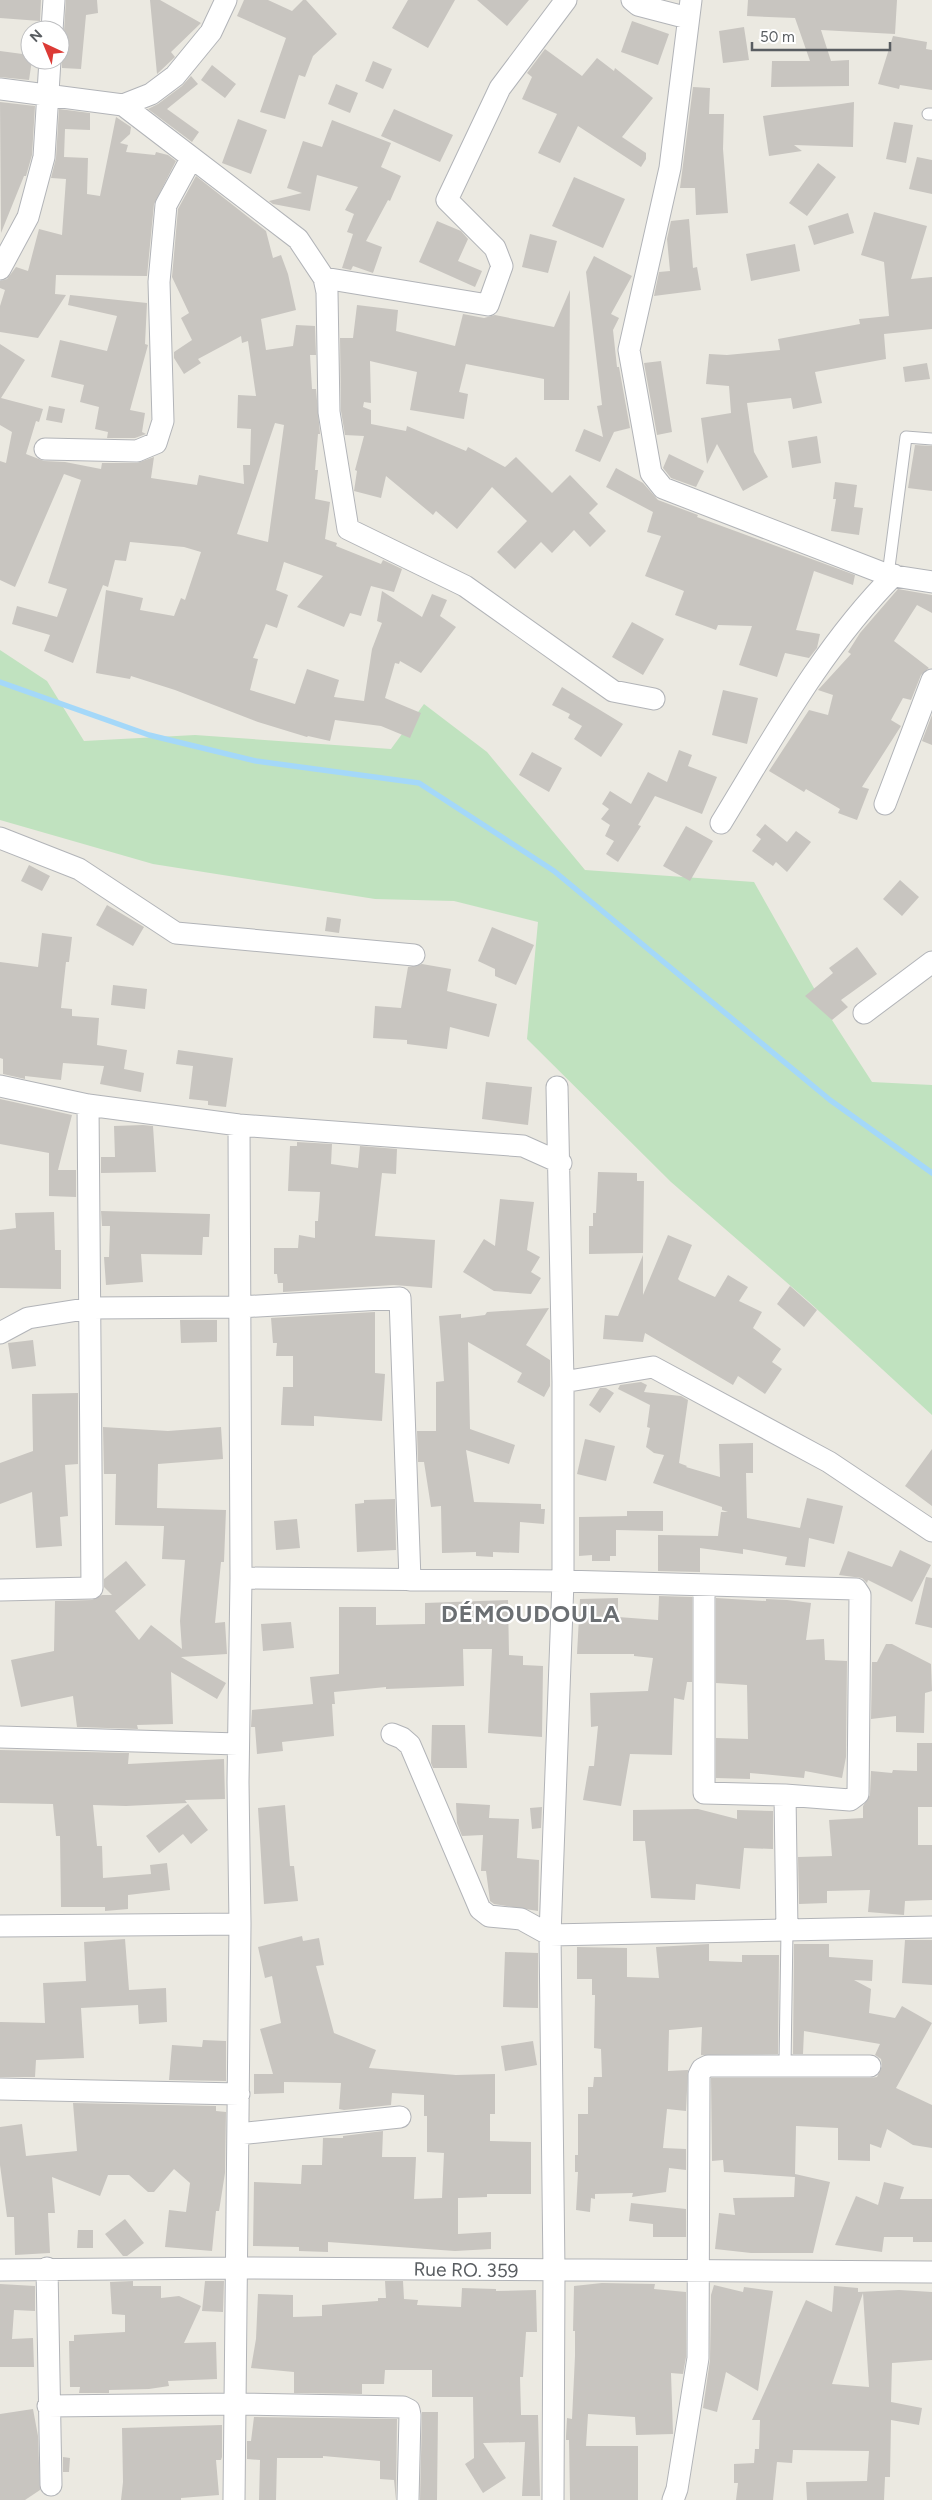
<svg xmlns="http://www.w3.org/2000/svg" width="932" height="2500" viewBox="0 0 932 2500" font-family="Figtree,sans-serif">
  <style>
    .green { fill: #c0e2bf }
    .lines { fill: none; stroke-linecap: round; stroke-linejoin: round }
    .stream { stroke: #a4d8f9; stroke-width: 5.5 }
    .building { fill: #c8c5c0; fill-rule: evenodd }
    .lane-casing { stroke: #b2b4b8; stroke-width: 13 }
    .street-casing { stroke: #b2b4b8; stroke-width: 23 }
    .lane { stroke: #fff; stroke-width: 11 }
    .street { stroke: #fff; stroke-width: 21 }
    .labels { text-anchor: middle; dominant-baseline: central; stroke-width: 4.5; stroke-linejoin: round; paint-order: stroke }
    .street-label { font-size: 19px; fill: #595d61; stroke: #fff }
    .district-label { font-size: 24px; font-weight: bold; letter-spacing: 1px; fill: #6b6f73; stroke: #fff }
  </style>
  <rect width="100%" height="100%" fill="#ebe9e1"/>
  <!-- green -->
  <path class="green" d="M0,650l47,31 37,60 111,-6 196,14 33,-45 63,48 98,118 169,12 78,138 40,62 60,3v330l-124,-114 -137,-119 -144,-143 11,-117 -84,-21 -79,-2 -222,-35 -153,-44z"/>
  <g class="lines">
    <!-- stream -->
    <path class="stream" d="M0,682l149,53 107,26 163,22 135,88 276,229 102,73"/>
  </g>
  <!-- building -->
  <path class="building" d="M0,0h41l-1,21 -40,-3z
    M66,0h31l1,13 -12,2 -5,54 -19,-1 -2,-29 4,-8z
    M150,0h10l41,23 -30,29 4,5 -18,17z
    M244,0h24l24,11 11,-11h3l31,34 -24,22 -8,21 -6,-2 -14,44 -25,-7 26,-74 -49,-22z
    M408,0h47l-27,48 -36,-20z
    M477,0h52l-22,26z
    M748,0h149l-2,34 -74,-4 10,31 18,-1v26l-78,1 1,-26h38l-15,-43 -48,-2z
    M632,21l37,13 -11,31 -37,-13z
    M744,27l5,33 -26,3 -4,-32z
    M893,36l34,6 -1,7 6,1v40l-32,-5 -1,4 -21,-5z
    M545,49l37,27 15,-18 17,13 1,-3 38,30 -31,39 24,16v6l-5,8 -63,-41 -18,37 -22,-10 19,-39 -35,-15 10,-22 -5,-4z
    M0,51l30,4v5h2l-3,20 -29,-3z
    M373,61l19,8 -9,20 -18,-8z
    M212,65l24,19 -11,14 -24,-18z
    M191,76l7,8 -31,25 32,23 -7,10 -44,-33 10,-5 24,-18z
    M336,84l22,9 -8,20 -22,-9z
    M693,87l17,1 -1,26h15l-1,35 5,64 -32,2 -1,-27h-15z
    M0,102l35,4 -3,49 -6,21h-2l-23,57z
    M854,102l-1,45 -59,-2 8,6 -33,5 -6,-40z
    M59,109l31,4v17l-25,-1 -1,28 24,1 -1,36 13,2 16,-79 15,10 -1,7 -10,9 8,2 -2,7 29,3 1,-3 12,3 8,6 -22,43 -7,72 -91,-1 -1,19 11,1 -28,43 -38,-6v-26l5,-16 -5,-2v-7l7,-2 9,-12 12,4 11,-42 23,6 4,-56 -15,-1 5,-20z
    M394,109l59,26 -13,27 -59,-26z
    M238,119l29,11 -16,44 -29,-11z
    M332,120l59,23 -10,24 20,9 -11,25 -2,-1 -22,41 16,6 -9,26 -20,-7 -2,4 -9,-2 11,-34 -6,-2 7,-18 -9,-4 13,-23 -41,-12 -7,36 -37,-7 -4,-3 33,-8 -15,-5 16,-47 19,6z
    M894,122l19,3 -7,38 -20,-4z
    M917,157l15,3v34l-23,-5z
    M818,163l18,14 -29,39 -18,-13z
    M196,176l70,55 7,27 8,-3 7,19 8,36 -35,9 5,31 27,-4 3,-21 19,1 1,29h-6l2,34h4l4,45h-2l-3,36h3l-3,29 15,3 -5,37 12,4 -1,3 45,18 2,-4 19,9 -8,23 -23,-6 -10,30 -11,-3 -6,14 -47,-20 26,-31 -39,-14 -8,28 12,5 -11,33 -11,-4 -13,34 5,1 -8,31 45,14 12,-35 32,11 -5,17 30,4 8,-52 10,-26 -5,-2 5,-30 40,26 10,-23 15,6 -7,16 16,11 -35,46 -21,-12 -1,3 -4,-1 -10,35 36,15 -11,25 -29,-12 -46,-6 -5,21 -22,-5 -1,1 -49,-15 -83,-32 -44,-14 -1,3 -34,-6 10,-83 37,8 -3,12 34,6 7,-18 4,2 16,-48 -17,-5 -54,-5 -4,19 -11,-1 -7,27 -5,-2 -30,78 -29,-12 6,-16 -38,-11 5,-18 40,11 10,-28 -19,-6 33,-103 -17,-6 -49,113 -15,-7v-119l6,2 6,-31 -12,-7v-81l25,16 -24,38 42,11 -4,13 -3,-1 -10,33 18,7 21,1 36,7 1,-6h35l17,-6 -3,21 46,7 2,-10 45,9 -1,-19h7l1,-36 -14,-1 1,-33 18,1 -8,-55 -6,2 -1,-7 -43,23 3,4 -17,11 -10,-16v-6l18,-12 -11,-22 8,-5 -17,-36 6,-68zM275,423l9,2 -16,117 -31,-8z
    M574,177l51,22 -22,49 -51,-22z
    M874,212l53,14 -16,53 21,-2v52l-48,5 2,25 -71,13 7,31 -29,6 -2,-11 -44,5 7,49 14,25 -25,14 -26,-47 -10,20 -6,-46 30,-5 -2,-27 -23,-2 3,-30 18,1 53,-5 -2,-11 82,-15 -1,-5 30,-3 -5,-54 -23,-7z
    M848,213l6,20 -40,12 -6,-19z
    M689,219l4,49 4,-1 4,23 -47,6 5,-24 11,-1 -3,-32 4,-18z
    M437,221l24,10 7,8 -10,22 24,10 -7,16 -56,-25z
    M530,234l27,7 -9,32 -26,-6z
    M795,244l5,27 -49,10 -5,-27z
    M594,256l38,20 -21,38 8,4 -6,12 4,37h2l11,61 -16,4 -14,30 -25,-11 9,-22 19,8 -6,-31 5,-1 -16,-133z
    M570,290l-1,110h-25v-21l-78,-15 -7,28 9,2 -4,25 -54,-9 7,-38 -47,-11 1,42 -7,-1 -1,5 8,3v14l35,7 1,-5 59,25 2,-4 37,20 11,-10 36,36 18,-18 28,29 -9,9 17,18 -16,16 -16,-17 -22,23 -11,-11 -26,27 -18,-17 30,-31 -35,-34 -35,42 -21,-18 -3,4 -47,-39 -5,22 -27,-7 3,-20 -2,-1 9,-34 -19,-1 -4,-24 -1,-73h13l4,-33 41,5 -2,21 59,15 8,-32 21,4 11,-3 59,12z
    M70,295l77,8 -2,41 3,1 -18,65 15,3 -3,19 4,2 -11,4h-28l1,-6 -13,-3 4,-22 -19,-5 4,-17 -33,-8 9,-37 47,11 10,-35 -49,-11z
    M661,361l11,71 -15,3 -13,-72z
    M927,363l3,16 -25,3 -2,-15z
    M49,406l16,3 -3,14 -16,-3z
    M817,436l4,27 -29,5 -4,-27z
    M915,445l17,1v45l-24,-3z
    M669,454l35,17 -8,16 -25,-9 -8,-10z
    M616,468l27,15 15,17 40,15 -1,2 158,58 -2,10 -39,-14 -18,59 24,4 -3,14 -8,10 -24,-5 -8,24 -38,-12 13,-39 -34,-1 -2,5 -41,-15 9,-24 -39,-15 16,-40 -14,-4 6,-20 -47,-25z
    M835,482l22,3 -3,22 9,1 -4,27 -28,-4 5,-32h-3z
    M898,589l34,6v18l-15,-8 -23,36 35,27 -8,7 -10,25 -8,-2 -12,22 10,6 -39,61 7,2 -12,31 -19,-7 2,-4 -34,-20 -2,3 -35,-21 40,-61 19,5 5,-20 -15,-5 33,-36 -3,-2 12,-19z
    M632,622l32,17 -21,36 -31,-18z
    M562,687l61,37 -22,33 -27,-18 8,-13 -14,-8 2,-4 -18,-9z
    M723,690l35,8 -11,46 -35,-9z
    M932,715v30l-10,-4z
    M679,750l13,5 -4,11 29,11 -15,37 -47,-18 -17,29 3,1 -23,36 -12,-8 8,-13 -9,-5 5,-11 -9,-6 8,-10 -7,-5 8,-13 21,13 17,-32 19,10z
    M532,752l30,16 -13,24 -30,-17z
    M765,824l22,18 9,-11 15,11 -24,30 -11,-10 -3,4 -21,-15 9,-12 -5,-4z
    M686,826l27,15 -23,40 -27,-15z
    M29,865l21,11 -8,15 -21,-10z
    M900,880l19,17 -17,19 -19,-17z
    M107,905l37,22 -11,19 -37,-21z
    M327,917l14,2 -2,14 -14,-2z
    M492,927l42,18 -18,40 -21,-9v-7l-17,-8z
    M42,933l30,4 -3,25h-3l-5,46 11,1v7l27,2 -2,27 30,5 -3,19 20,4 -3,19 -41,-8 4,-18 -41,-3 -2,17 -36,-4v3l-22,-5v-15l-3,-1v-96l38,5z
    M857,947l20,27 -36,26 7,7 -16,13 -27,-24 28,-23 -4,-5z
    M422,964l29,5 -4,22 50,13 -8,33 -39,-10 -3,22 -40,-5v-4l-34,-2 2,-32 26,2 7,-41z
    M113,985l34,4 -2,20 -34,-4z
    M178,1050l55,8 -7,49 -18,-2v-4l-19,-2 4,-33 -17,-2z
    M486,1082l46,5 -4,38 -46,-6z
    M0,1099l72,16 -14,55h18v27l-27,-1v-43l-49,-9z
    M143,1125l10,1 3,46 -55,1v-16h14l-1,-31z
    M297,1142l35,2 -1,20 27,4 2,-22 37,3 -1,25 -14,-1 -7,63 60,4 -3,48 -38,-3 -111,7v-9h-5l-1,-9h-3v-26h24l1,-13 16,3v-17h3l2,-29 -32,-1 2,-45h7z
    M598,1172l39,1v8h7l-1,72 -54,1v-28h4v-13h3z
    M500,1199l34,3 -7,48 13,7 -9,15 10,6 -10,16 -37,-3 -31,-19 21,-33 11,7z
    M101,1211l109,3 -1,23h-6l-1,18 -61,-1 2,28 -37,3 -2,-28h5l1,-31h-8z
    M54,1212l1,38h6v39l-61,-1v-58l16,-2 -1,-15z
    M668,1235l24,10 -14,34 2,2 35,16 13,-22 20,12 -9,14 23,11 -9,16 28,21 -9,13 10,7 -17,25 -27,-18 -5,9 -88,-52 -2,9 -40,-3 2,-24 13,1 25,-61v40z
    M790,1286l27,24 -13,17 -27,-23z
    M549,1308l-23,37 24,15v26l-6,11 -27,-15 5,-9 -54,-31 2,87 45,16 -6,19 -43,-14 8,52 67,2v5h4l-1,15 -24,-2 -1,31 -26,-1v5l-17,-1v-4l-34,1 -1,-47 -10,1 -7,-45h-6l-1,-31h19v-49l8,-1 -5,-65 22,-2v4l24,-3 2,-3z
    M375,1312v61l10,1 -3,47 -68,-5v10l-33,-1 2,-38h10v-31h-17l1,-13h-4l-2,-25z
    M180,1320h37v22l-36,1z
    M33,1340l3,26 -24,3 -4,-26z
    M641,1382l6,3 -3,7 37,4 7,4 -9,63 8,3 -1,1 34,10 -1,-33 34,-1v30h-7l1,45 53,10 7,-30 36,8 -9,38 -25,-6 -4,29 -20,-2 2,-8 -44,-8v5l-43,-6v24l-42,-1v-36l60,1 3,-24h7l-6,-2v-3l-69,-24 11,-28 -10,-2 -8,-6 4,-19 -3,-1 3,-22 -32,-16 2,-4z
    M600,1388h6l8,5 -14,20 -11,-8z
    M78,1393v71l-13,1 3,51 -8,1 2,29 -26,2 -4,-56 -32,12v-41l33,-12 -1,-57z
    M103,1427l65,4 53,-4 2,32 -65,5 -1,44 69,2 -2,52h-3l-6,61 10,-1 2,32 -46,3 45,26 -9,16 -46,-27 2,52 -36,1 1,4 -61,-2 -4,-31 -52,11 -10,-47 43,-9 1,-50 37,-1 10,-5h10l-8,-8v-8l22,-18 20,24 -31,26 24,29 12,-15 31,24 -2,-28 5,-61 -23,-1 2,-33 -49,-1 1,-51h-12z
    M585,1439l30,7 -9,35 -29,-7z
    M932,1449v57l-27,-20z
    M395,1499l1,51 -39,2 -2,-48 9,-1v-3z
    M627,1511h36v20l-47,-1v26h-6v5h-18v-6l-13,1v-39l48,-1z
    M297,1519l3,29 -24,2 -2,-29z
    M900,1550l31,15 -19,37 -44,-22 -1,3 -5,-5 -23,-3 9,-24 44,16z
    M926,1577l6,1v50l-17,-4z
    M659,1596l33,1v85h-5l-3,18 -10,-2 -2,57 -42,-1 -9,52 -38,-6 6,-34h5l4,-40 -7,1 -1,-34 58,-2 5,-33 -19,-2v-2h-57l3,-55 38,-1v19l40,3z
    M716,1598l50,3v-2l21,1 24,3 -5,37 18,-1 1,21 22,1 -1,96 -4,21 -37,-7 -1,7 -54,-5v6l-34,-1v-40l32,1 -1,-54 -31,-2z
    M508,1600l1,55 14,1v9l20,1 -1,71 -54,-4 4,-84h-29l1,37 -78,3v-2l-52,5 1,12h-3l2,32 -52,6 1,9 -26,3 -2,-27h-4l1,-17 61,-6 -3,-27 29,-3v-67h37v18l49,-1v-21z
    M291,1622l3,26 -31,3 -2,-27z
    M886,1644h6l39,20 1,27 -7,2 -1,40 -28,-1v-16l-25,3 1,-57h5z
    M432,1725h33l2,43h-34l-2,-5z
    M917,1743h15v64h-14v38h14v55l-27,1 -1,14 -36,-3 2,-22 -43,1v12l-28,1 -1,-47 34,-1 -3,-36 34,-2v-12l7,-11 1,-24 21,2 1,-3 24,1z
    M0,1750l129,3 -1,11 96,-5 1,40 -40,1 2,3 -61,3 -33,-1 4,41h5l1,32 48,-4 -1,-9 17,-2 3,27 -42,5v14l-23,2v-4h-44l-1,-71h-4l-3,-32 -53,-1z
    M456,1803l34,2 -1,13 30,1 -2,39 22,2 -1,51 -44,-7 -4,-3 -4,-30h-5l2,-36 -21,1 -5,-13z
    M188,1804l20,26 -17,14 -8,-10 -24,19 -13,-17z
    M285,1805l5,61h4l4,35 -34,3 -6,-96z
    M542,1807l-1,21 -9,1 -2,-21z
    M698,1809l39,10v-9l36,1v38l-29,-1 -4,41 -44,-5 -1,16 -44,-2 -6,-57h-12v-31z
    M302,1936l1,5 16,-3 5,27 -8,1 18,67 42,17 -7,18 87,7 39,-1v40h-5v27l41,1v52h-44v3l-29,1v36l33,-2v17l-36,2 -127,-9v10l-29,-1v-4l-46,-1 1,-64 47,2 1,-19h20l1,-27h20v-2l40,-5 -1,26h34l-2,42 28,-1 2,-45 -17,-1v-36h-3v-21l-32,-2 -1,12 -47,5 -5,-1 2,-26 -57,-1v11l-30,1v-20h19l-13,-45 21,-6 -9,-47 -7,2 -7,-31z
    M125,1939l4,51 37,-2 1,34 -28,2 -1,-19 -57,3 3,50 -48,2 -1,17h-35v-55l45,1 -2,-40 43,-2 -2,-39z
    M905,1940h27v45l-30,-2z
    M709,1944v17l33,1v-7h37l-1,99 -77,1 1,-28 -33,3 -1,41 20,-1 -2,41 -19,-2 -4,39 23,1v21l-17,-2 -3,24 -34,5 1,-4 -38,1v5l-4,-1 -1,14 -14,-2 2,-38h-3v-17h3v-41h10v-27h5l1,-10h8l-1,-28 -7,-1 1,-53h-3v-16h-15v-32l50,1v29l32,1 -3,-31z
    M794,1944h35v13l44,3 -1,21 -18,-1 17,9 -2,24 26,5 7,-12 30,17 -36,65 36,17v43l-19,-3 -26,-16 -6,19 -11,-4v17l-32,-1v-32l-42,-2 -1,48 35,8 -17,71h-62l-36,-4 4,-36 16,2 -2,-17 61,-1 1,-20 -71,-5 -1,-12 -11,1 -1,-83h159l7,-1 5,-11 -1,-7 -6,-4 5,-11 -76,-13 -1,23h-10z
    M505,1952l33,1v55l-35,-1z
    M203,2040l23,1v40l-57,-1 3,-35 30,2z
    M533,2041l4,24 -32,6 -4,-25z
    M73,2103l143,3v5l10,1 -1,61 -6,38h-3l-4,40 -47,-4 4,-37 17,2 4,-29 -16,-14 -20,23h-6l-19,-17h-21l-8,21 -48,-19 3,36h-7l2,40 -35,2 -1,-38h-7l-7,-52v-38l22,-3 4,32 51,-5z
    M884,2182l20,5 -4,12h32v43h-19v-5h-29l-2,15 -47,-7 21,-49 22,9z
    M631,2203l55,6v28h-33v-13l-24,-3z
    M125,2219l19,24 -17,13h-4l-18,-22z
    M78,2230h15v18h-16z
    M133,2281v5h28v12l18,-2 22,10 -17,37 32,-1 1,37 -49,2 1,5 -20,3 -40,1v3h-30l1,-6h-10l-1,-46h5v-6l51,-3v-17l-13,-1 -2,-32z
    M205,2281h19l-1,31 -21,-1z
    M385,2281h18l1,18 14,1 -1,5 44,2 1,-19 34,1v2l40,-1 1,42h-11l-3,45h-3l1,38h17l2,81h-18l3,-54 -42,1 23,35 -23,15 -18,-29 9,-6 -1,-61h-41v-27h-47l-1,14h-22v10l-68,-1v-21l-43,-4 5,-29 2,-45 35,1v22l29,-1v-11l56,-4v-3h8z
    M602,2283l53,1 -1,5 32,3v65l-3,17 -12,-1 2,61 -37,1 -1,-18 -47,-3 -2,32h52v54h-68l-1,-60h-3v-4l1,-18 5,1 3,-63v-25h-2l1,-45z
    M0,2284l35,2v25l-21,-1 -2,29 21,-1 1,29h-34z
    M714,2285l29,7 1,-5 29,4 -15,100 -32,-19 -9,40 -14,-4 7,-48 1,-65z
    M834,2286l24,2v4l41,-2 33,2v68l-40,3 -1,39 31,6 -3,17 -28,-5 -1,57h-5l-1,23h-77l-1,-18 61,-1 2,-30 -76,-1 -1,13 -15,-1 -4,38h-37l2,-17h-4v-19l20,-1 1,-14h4l1,-29h-8l54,-120 26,12zM863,2293l6,94 -37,-3z
    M33,2409l5,27 2,54 -15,10h-25v-86z
    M422,2412h16l-1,88h-17z
    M254,2417l143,2 -1,81 -2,-20 -14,-1v-18l-57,-5v2h-46l-1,42h-17l1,-40 -13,-1v-18h4z
    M222,2425v32l-1,3h-5l3,35 -38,3v2h-60l2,-18 -1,-54z
    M63,2457l7,1 -1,14h-6z"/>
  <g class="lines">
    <defs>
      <path id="lane" d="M928,114h4
        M888,575l18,-138 26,2
        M785,2065l2,-135"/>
      <path id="street" d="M632,0l6,5 50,13
        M691,0l-21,168 -41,182 22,123 12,15 225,87 44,7
        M52,30l2,-30
        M0,89l123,16 28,-11 24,-18 36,-44 15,-32
        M123,105l175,134 26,39 3,14 2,120 19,117 117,57 148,105 41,8
        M0,269l28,-52 16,-60 6,-97
        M324,278l164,27 14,-39 -7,-18 -48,-48 53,-112 66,-88
        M45,449l92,2 19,-8 7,-22 -4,-139 7,-77 25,-46
        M885,804l47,-124
        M721,823c52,-85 102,-177 173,-248
        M0,838l79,31 97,64 238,22
        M864,1013l68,-51
        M0,1086l88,19 151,20 284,21 38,17
        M0,1333l28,-15 63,-10 149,-1 160,-9 10,282
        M563,1382l90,-15 176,95 103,69
        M241,1578l322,3 293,8 4,6 -2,199 -8,6 -65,-5 -81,-2v-207
        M0,1590l92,-2 -4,-483
        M392,1734l10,4 8,7 70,164 9,7 32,3 29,16 382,-8
        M0,1737l238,7
        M785,1795l2,135
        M0,1926l240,-2
        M0,2089l239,5
        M238,2134l162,-17
        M47,2268l4,217
        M0,2270l237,-2 695,4
        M48,2406l189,-2 166,3 6,3 1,5 -2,85
        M234,2500l6,-576 -2,-142 3,-204 -2,-453
        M553,2500l1,-229 -4,-336 13,-354v-199l-6,-295
        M673,2500l4,-11 21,-131 1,-283 3,-6 6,-3h162"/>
    </defs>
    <!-- lane casing -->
    <use href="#lane" class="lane-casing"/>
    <!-- street casing -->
    <use href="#street" class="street-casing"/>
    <!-- lane -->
    <use href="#lane" class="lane"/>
    <!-- street -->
    <use href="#street" class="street"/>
  </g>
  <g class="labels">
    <!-- street labels -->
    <g class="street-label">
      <text transform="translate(466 2270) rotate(1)">Rue RO. 359</text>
    </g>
    <!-- district labels -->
    <g class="district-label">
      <text x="531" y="1613">DÉMOUDOULA</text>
    </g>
  </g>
  <!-- north arrow -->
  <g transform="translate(45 45) rotate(316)"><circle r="24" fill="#ffffff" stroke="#bdbec0"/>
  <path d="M0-4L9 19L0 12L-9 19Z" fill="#dc3b36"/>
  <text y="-8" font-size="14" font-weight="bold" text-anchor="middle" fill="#595d61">N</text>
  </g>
  <!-- scale -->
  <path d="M752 42v8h138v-8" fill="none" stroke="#595d61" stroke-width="2.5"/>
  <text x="760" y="42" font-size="15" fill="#595d61" stroke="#ffffff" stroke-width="4" paint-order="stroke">50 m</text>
</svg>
